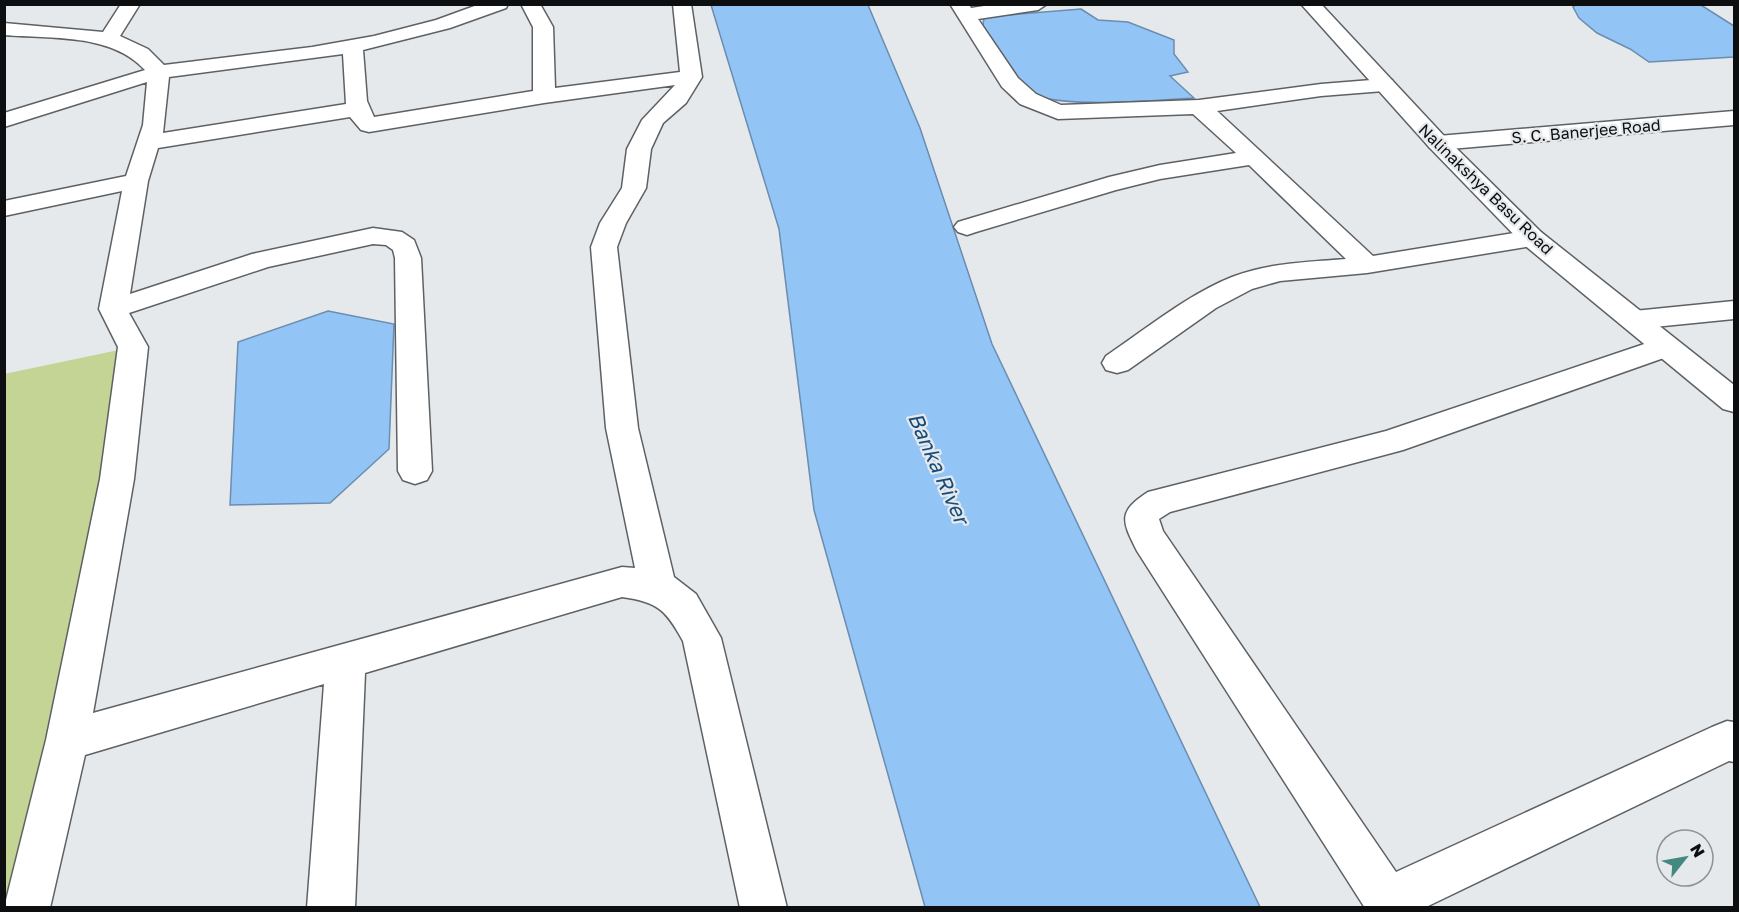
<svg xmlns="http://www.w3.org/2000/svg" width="1739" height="912" viewBox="0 0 1739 912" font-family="'Golos Text',sans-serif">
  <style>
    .green { fill: #c4d495 }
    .water { fill: #92c4f5; stroke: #6a8db0; stroke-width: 1.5 }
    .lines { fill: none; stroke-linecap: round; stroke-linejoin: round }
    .minor-casing { stroke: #5e6164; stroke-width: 3 }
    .tertiary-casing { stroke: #5e6164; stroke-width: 3 }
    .minor { fill: #fff; fill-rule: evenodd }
    .tertiary { fill: #fff; fill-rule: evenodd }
    .labels { text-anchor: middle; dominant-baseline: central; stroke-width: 4.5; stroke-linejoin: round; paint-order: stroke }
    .far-street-label { font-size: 16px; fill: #0d0e0f; stroke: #e6e9ec }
    .water-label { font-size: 21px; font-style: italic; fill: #164c79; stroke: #e6e9ec }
  </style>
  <rect width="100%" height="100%" fill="#e6e9ec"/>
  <!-- green -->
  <path class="green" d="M133,347l-119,561 -10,-1v-533z"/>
  <!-- water -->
  <path class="water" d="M1577,4l124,1 33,21v31l-85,5 -19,-13 -33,-16 -18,-15 -6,-11z
    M711,5h157l52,123 72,216 268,563h-335l-111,-397 -35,-281z
    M1081,9l17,11 30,2 46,18v14l14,18 -18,4 24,22c-39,2 -140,12 -170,-7l-32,-52 -10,-6 2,-16z
    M328,311l66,13 -5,125 -59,54 -100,2 8,-163z"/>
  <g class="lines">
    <defs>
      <path id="minor" d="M121,4h19l-20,32 28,13 16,16 148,-18 62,-11 62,-16 44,-16h28l-2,4 -56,20 -87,22 4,51 7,16 159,-26v-64l-12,-23h19l13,23 2,61 125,-16 -7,-68h18l11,73 -16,26 -23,20 -12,26 -5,39 -20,35 -9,24 21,181 36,149 22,17 25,44 66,270h-47l-57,-267c-17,-31 -25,-39 -61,-44l-257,76 -10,235h-48l17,-224 -239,71 -35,153h-46l42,-168 54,-261 18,-132 -19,-38 23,-118 -118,25v-15l122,-25 17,-51 4,-43 -143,45v-14l141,-43c-34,-37 -94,-31 -141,-35v-12l99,9zM343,54l3,50 -183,29 6,-56zM675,85l-33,35 -15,29 -5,39 -22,35 -9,24 15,181 29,140 -13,-1 -529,146 41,-234 14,-132 -19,-34 139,-46 105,-23 13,1 7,5 2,8 3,213 5,9 12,4 12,-4 5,-9 -11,-213 -7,-18 -12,-8 -29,-4 -121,26 -122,40 18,-113 10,-33 192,-31 11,13 8,2 175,-29z
        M950,4h19l2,4 26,-4h50l-9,6 -60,9 40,59 18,16 25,11 138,-5 122,-16 63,-5 8,1 3,5 -3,5 -8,1 -63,5 -104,15 156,145 159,-26 9,2 4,6 -4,6 -9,2 -165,27 -87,8 -28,8 -36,19 -88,62 -11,3 -11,-3 -4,-7 4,-7c40,-27 81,-61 126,-79 36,-14 76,-15 114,-18l-97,-94 -89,14 -44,11 -140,42 -9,3 -9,-3 -4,-5 4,-5 151,-45 51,-12 76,-12 -43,-39 -135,5 -38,-15 -18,-17z
        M1734,111v14l-296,25 -8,-2 -4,-5 4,-5 8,-2z
        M1734,301v18l-100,10 -10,-2 -4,-7 4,-7 10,-2z
        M1665,337l10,3 5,7 -5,7 -272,96 -233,62 -11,7 4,12 233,341 316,-145 15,-6 7,1v40l-5,-1 -305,147h-59l-228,-357c-15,-30 -20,-39 11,-59l238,-61z"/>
      <path id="tertiary" d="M1301,4h20l125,134 95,94 193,153v27l-11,-3 -200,-165 -93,-96z"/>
    </defs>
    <!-- minor casing -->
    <use href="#minor" class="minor-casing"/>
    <!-- tertiary casing -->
    <use href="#tertiary" class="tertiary-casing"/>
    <!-- minor -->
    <use href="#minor" class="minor"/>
    <!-- tertiary -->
    <use href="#tertiary" class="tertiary"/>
  </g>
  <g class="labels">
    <!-- far-street labels -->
    <g class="far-street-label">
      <text transform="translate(1586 131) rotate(-5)">S. C. Banerjee Road</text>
      <text transform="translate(1486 189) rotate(44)">Nalinakshya Basu Road</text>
    </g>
    <!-- water labels -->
    <g class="water-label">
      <text transform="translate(939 468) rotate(66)">Banka River</text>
    </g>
  </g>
  <!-- border -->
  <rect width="1739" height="912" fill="none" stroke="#0d0e0f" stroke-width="12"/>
  <!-- north arrow -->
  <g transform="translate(1685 858) rotate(59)"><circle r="28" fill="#e6e9ec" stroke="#8f9194" stroke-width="1.5"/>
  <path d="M0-4.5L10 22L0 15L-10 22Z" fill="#438980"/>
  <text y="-9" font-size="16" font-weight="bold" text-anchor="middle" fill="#0d0e0f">N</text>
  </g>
</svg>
